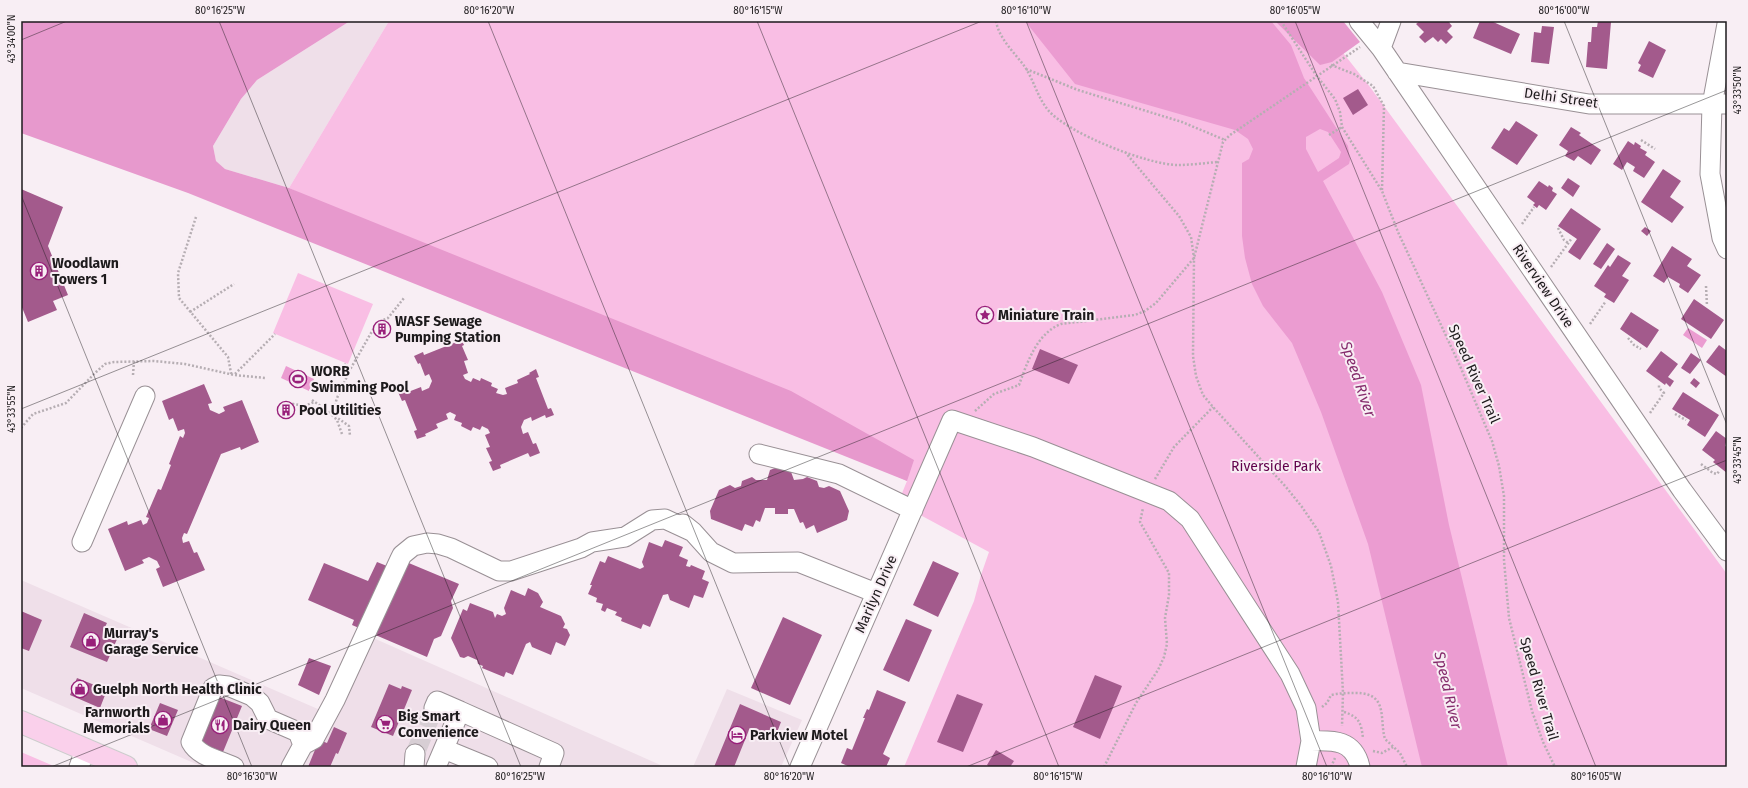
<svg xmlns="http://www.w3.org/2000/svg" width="1748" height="788" viewBox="0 0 1748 788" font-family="'Fira Sans',sans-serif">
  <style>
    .built { fill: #efdfe9 }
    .green { fill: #f9bee4 }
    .forest { fill: #e799cd }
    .water { fill: #eb9cd1; fill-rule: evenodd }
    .building { fill: #a35a8c }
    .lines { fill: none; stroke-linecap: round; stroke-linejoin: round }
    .minor-tunnel { stroke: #d7ced4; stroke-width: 19; stroke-dasharray: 19 10; stroke-linecap: butt }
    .minor-casing { stroke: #999095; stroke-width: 21 }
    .major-casing { stroke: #cdcdcd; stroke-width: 24 }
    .path { stroke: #b6aeb3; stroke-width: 2.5; stroke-dasharray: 2 2; stroke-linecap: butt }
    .minor { stroke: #fff; stroke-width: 19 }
    .major { stroke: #fad0eb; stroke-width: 22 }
    .ticks { fill: none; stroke: #1d1a1c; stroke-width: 1; stroke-opacity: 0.45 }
    .labels { text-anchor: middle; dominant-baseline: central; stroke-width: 4; stroke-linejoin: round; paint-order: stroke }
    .street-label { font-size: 14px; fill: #1d1a1c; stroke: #f8eef4 }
    .poi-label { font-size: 14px; font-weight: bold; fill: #1d1a1c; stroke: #f8eef4; text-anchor: start }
    .park-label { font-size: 14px; fill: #60004b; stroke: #f8eef4 }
    .water-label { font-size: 15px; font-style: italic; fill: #862c6d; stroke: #f8eef4 }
    .neatline { fill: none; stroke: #1d1a1c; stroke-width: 1.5 }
    .ticks-label { font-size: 10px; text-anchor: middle; fill: #1d1a1c }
  </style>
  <rect width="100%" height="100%" fill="#f8eef4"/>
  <!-- built -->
  <path class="built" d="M350,21h39l-100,167 -64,-19 -9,-8 -3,-15 28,-47 16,-19z
    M21,580l313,136 37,-79 294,130h-462l-182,-79z
    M727,689l75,31 -21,47h-88z"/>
  <!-- green -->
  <path class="green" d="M389,21h929l52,66 357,487v193h-823l70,-166 7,-26 8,-23 -91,-49 9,-22 -618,-293z
    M298,273l75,31 -25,60 -75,-31z
    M21,752l35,15h-35z"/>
  <!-- forest -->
  <path class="forest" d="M21,21h329l-93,59 -16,19 -28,47 3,15 9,8 64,19 502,203 123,69 -7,21 -719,-288 -167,-60z
    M1275,21h68l17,21 -28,20 -12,3z"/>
  <!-- water -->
  <path class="water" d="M1025,21h246l20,24 13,33 44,68 2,14 -1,4 -26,17 59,111 39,93 28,140 59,242h-86l-54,-223 -47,-132 -29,-69 -29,-37 -11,-22 -7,-26 -3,-22v-73l7,-4 4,-10 -5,-10 -13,-9 -160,-46zM1320,129l8,3 13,20 -2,6 -21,14 -12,-23v-12z
    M1688,328l19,12 -5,8 -19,-13z
    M286,366l28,13 -5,12 -28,-13z"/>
  <!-- building -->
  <path class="building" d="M1420,21h28l4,5 -5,5 6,6 -7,7 -5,-5 -3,3 -5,-5 -8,6 -6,-6 5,-5 -8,-8z
    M1480,21h11l29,13 -9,20 -38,-16z
    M1598,21l13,1 -4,47 -21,-2 2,-25h3l1,-15h5z
    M1542,26l12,1 -5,37 -18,-2 3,-30 7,1z
    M1649,41l17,9 -13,28 -15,-7 3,-6 -3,-2z
    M1358,89l10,16 -15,10 -10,-17z
    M1516,121l22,14 -21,30 -26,-17 13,-20 5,3z
    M1571,127l10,6 -2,2 22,15 -10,15 -13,-9 -4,5 -9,-5 3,-5 -9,-6z
    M1628,141l6,4 1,-3 6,4 -1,2 7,4 -2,3 10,7 -11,16 -11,-7 2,-4 -8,-5 -5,8 -9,-6z
    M1663,169l18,12 -11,16 14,10 -12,16 -31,-21z
    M1568,178l12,8 -7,11 -12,-9z
    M1539,181l9,6 1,-2 4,3 -1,3 5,3 -11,16 -7,-5 -2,3 -4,-3 2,-2 -8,-6z
    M21,189l42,18 -15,39 20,49 -15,6 4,9 -29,12 -7,-17z
    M1571,208l30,21 -21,31 -12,-8 9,-13 -19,-13z
    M1645,227l6,4 -4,5 -6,-5z
    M1607,243l8,6 -14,20 -8,-5z
    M1672,246l20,13 -5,7 14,9 -13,18 -9,-6 1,-3 -12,-7 -4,6 -11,-7z
    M1618,255l13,8 -9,13 7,4 -15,23 -10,-6 2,-3 -12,-8 14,-21 2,2z
    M1694,299l30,21 -13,19 -30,-20z
    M1631,312l28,18 -12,18 -27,-19z
    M378,324l10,2 -3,9 -9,-2z
    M461,337l3,8 -2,1 6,14 -4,1 4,12 -5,2 2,4 6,3 2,-4 7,3 1,-3 11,5 -1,3 7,3 -2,4 7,2 4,-1 -2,-6 13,-5 -1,-3 13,-6 -1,-1 7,-4 3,8 -3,1 12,31 3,-1 3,7 -8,3 -1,-3 -13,6 -1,-4 -7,3 -3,7 2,7 5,-2 5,12 3,-1 4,10 -10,4 -2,-4 -28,12 1,3 -8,3 -4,-9 3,-1 -6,-13 4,-1 -5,-12 5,-2 -2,-4 -6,-3 -2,4 -7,-3 -2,4 -10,-5 1,-3 -8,-3 2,-5 -6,-3 -4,2 2,5 -12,5 2,4 -13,6 1,2 -9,3 -3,-8 3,-1 -12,-30 -3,1 -4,-9 9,-3 1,3 13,-5 1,4 7,-3 3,-7 -3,-7 -4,2 -5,-13 -2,1 -4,-8 9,-4 1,3 30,-12 -1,-3z
    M1719,345l8,6v26l-21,-15z
    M1040,349l38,16 -9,19 -37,-15z
    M1661,351l17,13 -10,13 6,4 -4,6 -4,-4 -1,2 -19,-14z
    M1691,353l10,7 -11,14 -9,-6z
    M1694,378l6,5 -4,5 -6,-5z
    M204,384l8,19 -4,1 2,6 9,4 6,-3 -2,-4 19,-7 17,42 -18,8 -1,-3 -19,7 -34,80 -3,-1 -2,5 1,5 6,-2 5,12 3,-1 8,18 -42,17 -7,-18 4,-2 -3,-6 -8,-4 -7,3 2,3 -19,8 -17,-42 19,-8 1,4 13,-5 2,5 4,-2 2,-5 -3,-1 12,-28 3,1 10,-25 -2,-1 11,-28 3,2 2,-5 -1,-4 -6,2 -5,-13 -4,2 -7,-19z
    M1683,392l36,23 -14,22 -18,-12 3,-5 -18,-11z
    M283,405l8,3 -3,7 -8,-3z
    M1716,431l11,8 -2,7 2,1v26l-14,-11 2,-2 -13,-10z
    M780,466l10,3 4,11 9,-1 4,-2 10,4 2,6 5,1 5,-2 11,5 9,20 -2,9 -30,13 -3,-8 -8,4 -3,-7 -3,1 -6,-14h-6v5h-13v-6h-10l-5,14 -4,-2 -3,7 -8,-3 -3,7 -31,-12 -1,-8 9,-21 11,-5 5,3 6,-2 1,-5 10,-4 4,3h11l3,-10z
    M665,540l18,7 -4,9 9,4 -2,6 4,1 1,-2 14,6 -3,8 7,3 -6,16 -9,-3 -5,13 -19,-8 -2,-6 -5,1 -13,32 -7,-3 -2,5 -20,-8 1,-3 -7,-3 2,-3 -10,-4 -2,4 -4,-2 2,-6 -7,-2 1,-4 -9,-4 4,-9h-2l10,-24 5,2 3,-7 32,13 4,-2 -2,-5 7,-20 13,5z
    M392,556l67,28 -8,17 2,7 -12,28 -7,3 -7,18 -75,-32 2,-5 -46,-20 16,-37 44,18 9,-19 10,4z
    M933,561l26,12 -21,44 -25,-12z
    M528,588l10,5 5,9 -3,5 21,9 4,8 -2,4 4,1 3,6 -5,11 -9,-4 -5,13 -19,-8 -2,-5 -4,2 -13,31 -7,-3 -2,5 -22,-9 1,-2 -5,-2 -1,-4 -9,-4 -4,2 -4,-1 -9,-19 12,-29 4,2 3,-8 23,9 2,6 2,-4 5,2 4,-2 -2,-6 7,-18 14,6z
    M21,611l21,9 -13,31 -8,-3z
    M84,613l23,10 -4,8 15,6 -11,25 -37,-15z
    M783,617l39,18 -32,70 -39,-17z
    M906,619l26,11 -23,52 -26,-12z
    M309,658l22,8 -12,29 -21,-10z
    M1095,675l27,11 -22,53 -27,-12z
    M77,678l30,12 -7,18 -30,-13z
    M389,684l12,5 1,-3 10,4 -19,46 -22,-9z
    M877,690l29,12 -23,52 7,4 -4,9h-36l-9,-4 6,-15 5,2 13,-32h-2l4,-9 2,1z
    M957,694l26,10 -20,48 -26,-10z
    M219,697l23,9 -19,46 -24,-10z
    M160,703l18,7 -11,26 -18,-7z
    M740,704l41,18 -7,18 -25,-10 -15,37h-20z
    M334,727l13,6 -9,21 -2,-1 -6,14h-22l11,-27 8,3z
    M996,750l18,11 -4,6h-20l-3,-2z"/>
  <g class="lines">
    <!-- minor-tunnel -->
    <path class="minor-tunnel" d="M415,754l19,-46"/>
    <defs>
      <path id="minor" d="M1359,21l22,27 301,442 45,61
        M1727,24l-15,81 -2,69 12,64 5,11
        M1381,48l10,-27
        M1397,72l192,32h138
        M759,454l80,20 74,36
        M683,524l10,8 18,20 22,11 65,-1 78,31
        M82,542l63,-146
        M434,708l3,-7 23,10
        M1311,741c23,-1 43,-1 49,26
        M303,745l11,-6 21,-39 65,-141 2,-4 11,-9 14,-3 11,1 13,4 48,23h12l70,-23 11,-6 33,-5 27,-17 13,-1 28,13
        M444,749l44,18
        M79,767l6,-17
        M234,767c-14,-7 -35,-10 -43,-25l22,-54 6,-3 9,1 24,10 8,7 8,16 30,13 5,13 -12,22
        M414,767l1,-13
        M436,767l24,-56 94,42 -5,14
        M800,767l152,-347 81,27 136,54 21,18 100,155 16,34 5,33 -5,26"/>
      <path id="major" d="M21,722l105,45"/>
    </defs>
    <!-- minor casing -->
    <use href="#minor" class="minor-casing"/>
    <!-- major casing -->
    <use href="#major" class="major-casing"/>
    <!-- path -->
    <path class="path" d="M996,21c3,18 19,32 29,46 9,14 13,31 23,43 19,23 100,55 130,55 13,0 27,-2 40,-3
      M1281,21l35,54 19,24 5,13 2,15 40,64 16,41 62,134 32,75 7,25 5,30v64l5,58 23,93 11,31 12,25
      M1331,65l23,9 19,12 11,20 -2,84
      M1026,69l52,21 104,32 43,18
      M1329,135l13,-8
      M1641,140l14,9
      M1125,152l54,64 12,21 3,21 -1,98 3,20 7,19 10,12 73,80 16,20 17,25 12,34 7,36 5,91 -1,33
      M196,217l-18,56 1,25 49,59 3,16 2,1
      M1522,224l12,-17
      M1558,228l6,12 4,3
      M1551,267l21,-29
      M1706,286l1,20
      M190,312l44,-28
      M1590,324l16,-23
      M1628,338l6,7 7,4
      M346,364l-1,1 6,3
      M235,374l40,-40
      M133,375l1,-14
      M312,400l37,26 1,10
      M285,405l3,-2 17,3 9,-4
      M975,411l19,-17 25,-9c8,-22 18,-52 42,-61l74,-9 10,-4 11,-8 38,-45 29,-116 7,-7 130,-88
      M1650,413l14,-20 -5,-5v-4
      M1675,414l11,6
      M21,428l12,-14 33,-11 29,-30 10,-9 9,-2 40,-1 31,3 49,11 32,3
      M342,434l-5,-14 -5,-5 5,-17 14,-30 20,-35 7,-11 10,-4 16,-20
      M1701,464l12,9 4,1 3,-4
      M1155,479l19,-32 39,-40
      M1322,707l5,-4 4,-8c9,-2 17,-2 25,-2 33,0 23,26 29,46l15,14 7,14
      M1344,712c15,5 17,10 19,26
      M1373,751l9,2 11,-6
      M1104,767l32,-64 22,-33 6,-13 3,-13 -2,-26 4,-23v-22l-29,-51 3,-14
      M1331,767l4,-9"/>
    <!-- minor -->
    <use href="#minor" class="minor"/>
    <!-- major -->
    <use href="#major" class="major"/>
  </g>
  <!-- ticks -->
  <path class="ticks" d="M219,21l302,746M488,21l302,746M757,21l302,746M1026,21l301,746M1295,21l301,746M1564,21l163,404M21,40l46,-19M21,195l231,572M21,409l961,-388M51,767l1676,-677M966,767l761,-307"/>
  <!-- icons -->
  <defs>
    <symbol id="building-ring" viewBox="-11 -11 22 22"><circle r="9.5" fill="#f8eef4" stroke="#98207a" stroke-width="1.5"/><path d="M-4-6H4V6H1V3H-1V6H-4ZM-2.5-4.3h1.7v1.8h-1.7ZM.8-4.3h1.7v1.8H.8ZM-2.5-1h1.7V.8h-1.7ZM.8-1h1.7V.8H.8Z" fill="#98207a"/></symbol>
    <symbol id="sight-ring" viewBox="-11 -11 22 22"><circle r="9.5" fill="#f8eef4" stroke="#98207a" stroke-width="1.5"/><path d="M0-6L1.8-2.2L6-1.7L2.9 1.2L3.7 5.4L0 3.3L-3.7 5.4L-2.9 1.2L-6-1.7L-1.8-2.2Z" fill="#98207a"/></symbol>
    <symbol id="stadium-ring" viewBox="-11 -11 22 22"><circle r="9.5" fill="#f8eef4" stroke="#98207a" stroke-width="1.5"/><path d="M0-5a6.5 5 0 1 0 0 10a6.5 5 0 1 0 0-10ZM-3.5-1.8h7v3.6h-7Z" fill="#98207a"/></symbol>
    <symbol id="shop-ring" viewBox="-11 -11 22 22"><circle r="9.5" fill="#f8eef4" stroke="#98207a" stroke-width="1.5"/><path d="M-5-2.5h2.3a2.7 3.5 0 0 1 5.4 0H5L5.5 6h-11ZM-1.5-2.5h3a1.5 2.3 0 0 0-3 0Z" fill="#98207a"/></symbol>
    <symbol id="supermarket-ring" viewBox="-11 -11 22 22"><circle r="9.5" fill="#f8eef4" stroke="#98207a" stroke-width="1.5"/><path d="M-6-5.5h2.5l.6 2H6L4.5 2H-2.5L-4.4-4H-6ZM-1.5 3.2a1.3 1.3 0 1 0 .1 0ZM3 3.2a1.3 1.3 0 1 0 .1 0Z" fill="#98207a"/></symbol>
    <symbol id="restaurant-ring" viewBox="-11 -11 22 22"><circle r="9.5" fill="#f8eef4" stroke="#98207a" stroke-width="1.5"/><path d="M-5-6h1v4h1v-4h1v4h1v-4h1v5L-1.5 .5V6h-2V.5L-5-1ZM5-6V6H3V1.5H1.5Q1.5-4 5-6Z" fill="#98207a"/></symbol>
    <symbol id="hotel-ring" viewBox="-11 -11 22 22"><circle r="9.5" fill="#f8eef4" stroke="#98207a" stroke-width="1.5"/><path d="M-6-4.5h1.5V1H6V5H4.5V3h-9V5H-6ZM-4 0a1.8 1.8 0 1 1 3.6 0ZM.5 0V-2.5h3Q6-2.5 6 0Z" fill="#98207a"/></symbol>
  </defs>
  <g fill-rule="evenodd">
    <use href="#building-ring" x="29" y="261" width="20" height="20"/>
    <use href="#sight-ring" x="975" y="305" width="20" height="20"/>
    <use href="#building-ring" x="372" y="319" width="20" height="20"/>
    <use href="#stadium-ring" x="288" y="369" width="20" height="20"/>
    <use href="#building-ring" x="276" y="400" width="20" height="20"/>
    <use href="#shop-ring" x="81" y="631" width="20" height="20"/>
    <use href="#shop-ring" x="70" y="679" width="20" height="20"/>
    <use href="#shop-ring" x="153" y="710" width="20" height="20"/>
    <use href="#supermarket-ring" x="375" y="714" width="20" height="20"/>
    <use href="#restaurant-ring" x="210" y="715" width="20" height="20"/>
    <use href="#hotel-ring" x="727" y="725" width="20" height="20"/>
  </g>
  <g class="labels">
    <!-- street labels -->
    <g class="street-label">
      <text transform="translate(1561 98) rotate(8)">Delhi Street</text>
      <text transform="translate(1543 286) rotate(56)">Riverview Drive</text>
      <text transform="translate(1474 374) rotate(66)">Speed River Trail</text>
      <text transform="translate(876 594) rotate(-66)">Marilyn Drive</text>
      <text transform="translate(1539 689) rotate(74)">Speed River Trail</text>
    </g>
    <!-- poi labels -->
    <g class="poi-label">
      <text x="52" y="263">Woodlawn<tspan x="52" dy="16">Towers 1</tspan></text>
      <text x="998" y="315">Miniature Train</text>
      <text x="395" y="321">WASF Sewage<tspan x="395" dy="16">Pumping Station</tspan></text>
      <text x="311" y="371">WORB<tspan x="311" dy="16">Swimming Pool</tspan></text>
      <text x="299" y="410">Pool Utilities</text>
      <text x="104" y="633">Murray's<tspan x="104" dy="16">Garage Service</tspan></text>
      <text x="93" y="689">Guelph North Health Clinic</text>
      <text x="150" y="712" text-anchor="end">Farnworth<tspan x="150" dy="16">Memorials</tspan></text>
      <text x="398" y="716">Big Smart<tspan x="398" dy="16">Convenience</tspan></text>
      <text x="233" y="725">Dairy Queen</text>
      <text x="750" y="735">Parkview Motel</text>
    </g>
    <!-- park labels -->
    <g class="park-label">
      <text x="1276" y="466">Riverside Park</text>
    </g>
    <!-- water labels -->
    <g class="water-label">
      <text transform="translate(1358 379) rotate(71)">Speed River</text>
      <text transform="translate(1448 690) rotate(77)">Speed River</text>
    </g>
  </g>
  <!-- border -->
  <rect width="1748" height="788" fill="none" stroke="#f8eef4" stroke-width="44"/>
  <rect x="22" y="22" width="1704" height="744" class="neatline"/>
  <g class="ticks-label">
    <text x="220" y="14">80°16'25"W</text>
    <text x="489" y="14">80°16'20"W</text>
    <text x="758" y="14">80°16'15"W</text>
    <text x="1026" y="14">80°16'10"W</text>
    <text x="1295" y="14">80°16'05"W</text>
    <text x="1564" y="14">80°16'00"W</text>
    <text transform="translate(11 39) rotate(-90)" y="4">43°34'00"N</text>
    <text transform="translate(1737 90) rotate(-90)" y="4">43°33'50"N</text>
    <text transform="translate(11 409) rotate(-90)" y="4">43°33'55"N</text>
    <text transform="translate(1737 460) rotate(-90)" y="4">43°33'45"N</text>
    <text x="252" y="780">80°16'30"W</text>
    <text x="520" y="780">80°16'25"W</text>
    <text x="789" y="780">80°16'20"W</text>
    <text x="1058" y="780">80°16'15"W</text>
    <text x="1327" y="780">80°16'10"W</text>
    <text x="1596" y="780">80°16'05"W</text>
  </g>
</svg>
